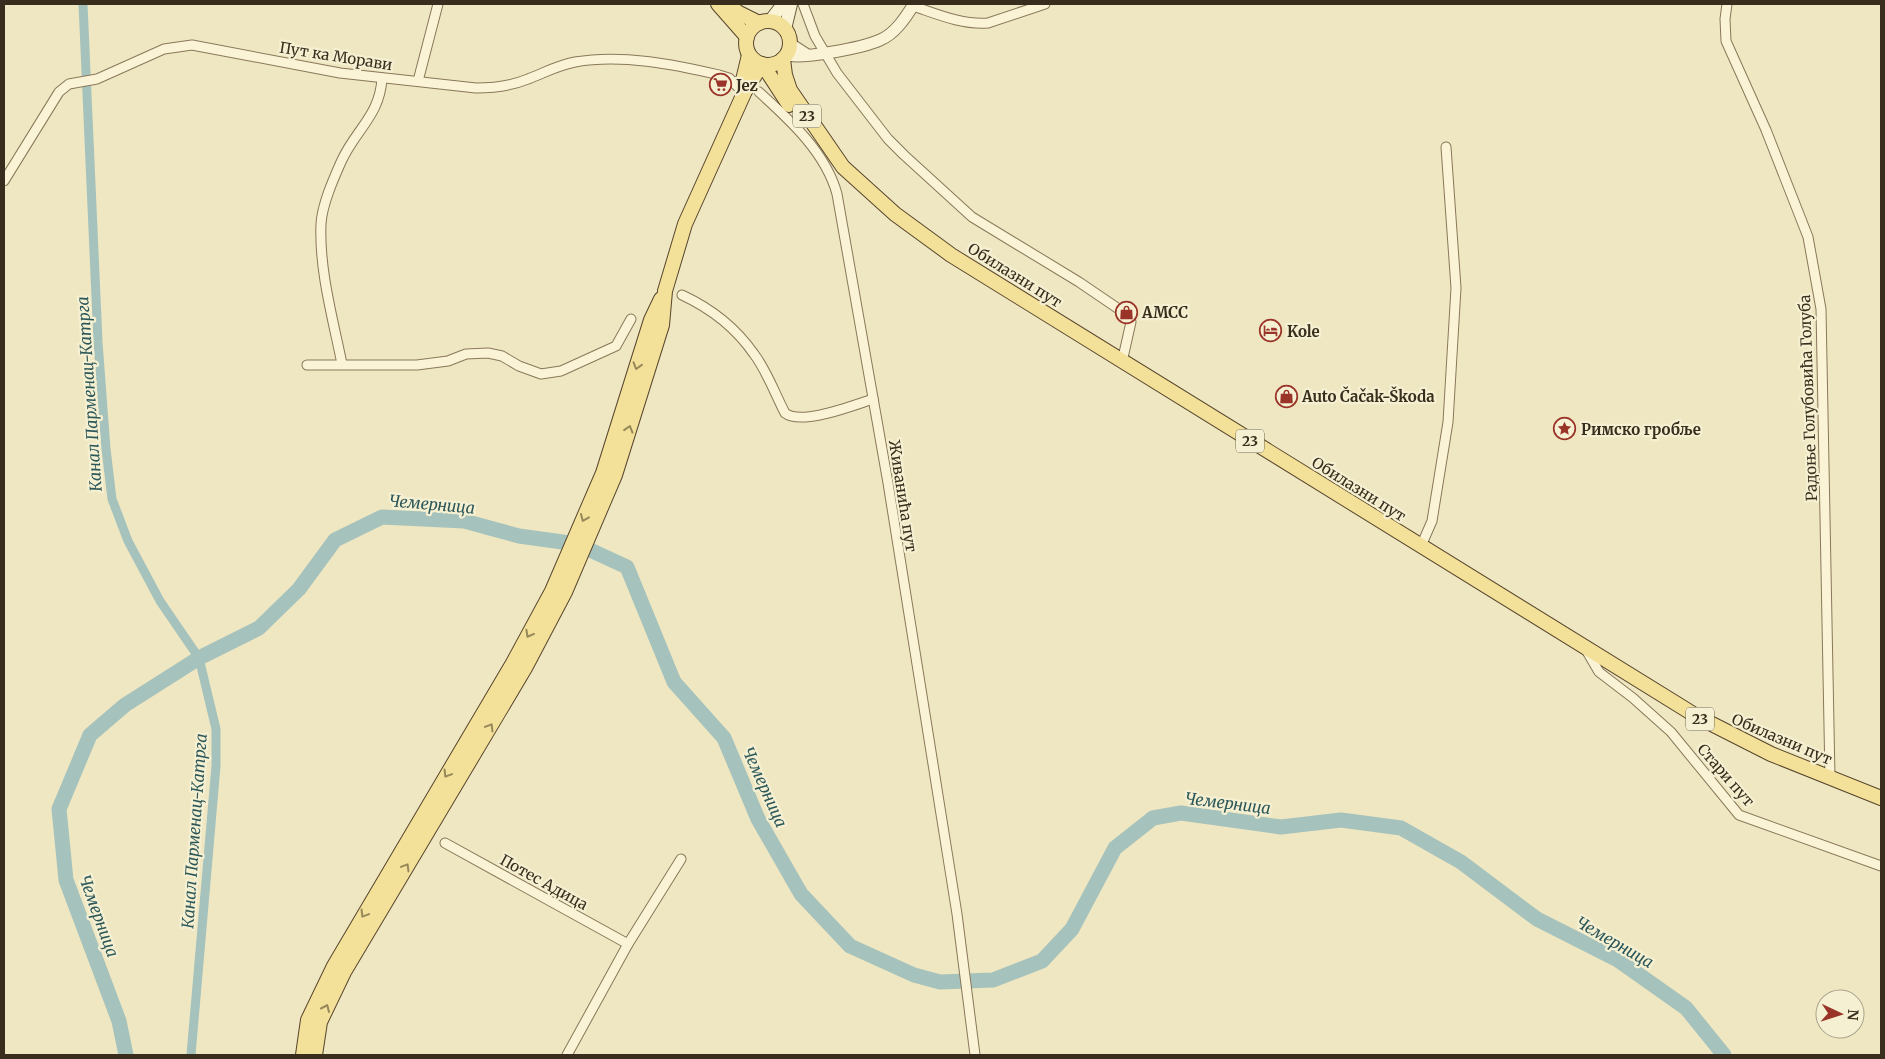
<svg xmlns="http://www.w3.org/2000/svg" width="1885" height="1059" font-family="Merriweather,serif">
<style>
.lines{fill:none;stroke-linecap:round;stroke-linejoin:round}
.canal{stroke:#a5c2bc;stroke-width:9}
.river{stroke:#a5c2bc;stroke-width:15}
.minor-casing{stroke:#897859;stroke-width:11}
.tertiary-casing{stroke:#897859;stroke-width:13}
.secondary-casing{stroke:#6b593c;stroke-width:14}
.primary-casing{stroke:#57452d;stroke-width:16}
.minor{stroke:#faf3d6;stroke-width:9}
.tertiary{stroke:#faf3d6;stroke-width:11}
.secondary{stroke:#faf3d6;stroke-width:12}
.primary{stroke:#f3e199;stroke-width:14}
.oneway{stroke:#96885b}
.labels{text-anchor:middle;dominant-baseline:central;stroke-width:4.5;stroke-linejoin:round;paint-order:stroke}
.shield{fill:#f6f0d2;stroke:#726853;stroke-width:1}
.shield-label{font-size:14px;font-weight:bold;fill:#392e1d}
.street-label{font-size:15px;fill:#392e1d;stroke:#f6f0d2}
.poi-label{font-size:15px;font-weight:bold;fill:#392e1d;stroke:#f6f0d2;text-anchor:start}
.water-label{font-size:16px;font-style:italic;fill:#2c5759;stroke:#f6f0d2}
</style>
<rect width="100%" height="100%" fill="#efe7c2"/>
<g class="lines">
<!-- canal -->
<polyline class="canal" points="83,4 98,342 106,449 112,499 128,541 160,601 199,658 216,729 216,766 191,1055"/>
<!-- river -->
<polyline class="river" points="126,1055 119,1021 66,880 59,809 90,735 125,705 199,658 259,628 299,589 335,540 382,517 464,521 519,536 577,544 627,567 674,682 724,738 758,819 801,894 850,946 914,975 940,982 993,980 1042,961 1072,929 1115,848 1153,818 1181,813 1281,827 1341,820 1401,828 1461,862 1537,919 1618,960 1686,1008 1724,1055"/>
<defs>
<g id="minor">
<polyline points="803,4 815,36 837,73 888,139 904,155 972,217 1079,282 1129,316 1131,322 1122,362"/>
<polyline points="1727,4 1725,19 1726,41 1766,130 1808,237 1821,309 1830,778"/>
<path d="M913 6C937 14 962 25 988 23L1045 4"/>
<polyline points="418,81 438,4"/>
<path d="M759 92C790 120 826 153 837 194L888 483 957 914 975 1055"/>
<path d="M4 181 59 92 69 84 97 79 164 49 192 45 340 73 476 88C494 88 511 86 528 79 544 73 558 65 575 62 621 54 673 64 719 75L729 78 743 92"/>
<path d="M682 295C710 308 736 328 754 354 767 371 775 394 785 413 801 426 854 405 873 399"/>
<path d="M342 364C333 319 319 270 321 224 322 205 333 180 341 162 355 130 380 116 382 78"/>
<polyline points="307,365 417,365 448,361 466,354 488,353 502,356 519,366 541,374 561,371 616,346 631,319"/>
<polyline points="1421,546 1432,521 1448,422 1456,288 1446,147"/>
<polyline points="1585,648 1599,672 1633,698 1671,732 1739,815 1881,866"/>
<polyline points="445,843 628,944"/>
<polyline points="567,1055 628,944 681,859"/>
</g>
<g id="tertiary">
<polyline points="789,43 806,54"/>
<path d="M786 55C804 59 862 48 880 40 895 34 906 17 914 4"/>
</g>
<g id="secondary">
<polyline points="770,21 783,4"/>
<polyline points="785,29 791,4"/>
</g>
<g id="primary">
<polyline points="718,4 747,37"/>
<polyline points="729,4 737,12 759,23"/>
<circle cx="768" cy="43" r="22"/>
<polyline points="783,59 785,75 790,90 843,167 895,214 951,255 1698,717 1771,754 1881,798"/>
<polyline points="763,65 789,105"/>
<polyline points="745,91 743,80 749,55"/>
<polyline points="303,1055 308,1020 334,966 513,663 552,591 603,473 651,320 661,299"/>
<polyline points="315,1055 320,1022 344,972 525,668 565,592 615,475 662,325 665,291 685,224 745,91 762,64"/>
</g>
</defs>
<!-- minor casing -->
<use href="#minor" class="minor-casing"/>
<!-- tertiary casing -->
<use href="#tertiary" class="tertiary-casing"/>
<!-- secondary casing -->
<use href="#secondary" class="secondary-casing"/>
<!-- primary casing -->
<use href="#primary" class="primary-casing"/>
<!-- minor -->
<use href="#minor" class="minor"/>
<!-- tertiary -->
<use href="#tertiary" class="tertiary"/>
<!-- secondary -->
<use href="#secondary" class="secondary"/>
<!-- primary -->
<use href="#primary" class="primary"/>
</g>
<!-- one-way arrows -->
<defs><path id="oneway-chevron" d="M-2-3.5L2.5 0L-2 3.5" fill="none" stroke-width="1.6" stroke-linecap="round" stroke-linejoin="round" transform="scale(1.25)"/></defs>
<g class="oneway">
<use href="#oneway-chevron" transform="translate(637 366) rotate(107)"/>
<use href="#oneway-chevron" transform="translate(629 429) rotate(-73)"/>
<use href="#oneway-chevron" transform="translate(584 518) rotate(113)"/>
<use href="#oneway-chevron" transform="translate(529 634) rotate(119)"/>
<use href="#oneway-chevron" transform="translate(490 727) rotate(-59)"/>
<use href="#oneway-chevron" transform="translate(447 774) rotate(121)"/>
<use href="#oneway-chevron" transform="translate(406 867) rotate(-59)"/>
<use href="#oneway-chevron" transform="translate(364 914) rotate(121)"/>
<use href="#oneway-chevron" transform="translate(326 1008) rotate(-66)"/>
</g>
<!-- icons -->
<defs>
<symbol id="supermarket-ring" viewBox="-11 -11 22 22"><circle r="9.5" fill="#f6f0d2" stroke="#9a3328" stroke-width="1.5"/><path d="M-6-5.5h2.5l.6 2H6L4.5 2H-2.5L-4.4-4H-6ZM-1.5 3.2a1.3 1.3 0 1 0 .1 0ZM3 3.2a1.3 1.3 0 1 0 .1 0Z" fill="#9a3328"/></symbol>
<symbol id="shop-ring" viewBox="-11 -11 22 22"><circle r="9.5" fill="#f6f0d2" stroke="#9a3328" stroke-width="1.5"/><path d="M-5-2.5h2.3a2.7 3.5 0 0 1 5.4 0H5L5.5 6h-11ZM-1.5-2.5h3a1.5 2.3 0 0 0-3 0Z" fill="#9a3328"/></symbol>
<symbol id="hotel-ring" viewBox="-11 -11 22 22"><circle r="9.5" fill="#f6f0d2" stroke="#9a3328" stroke-width="1.5"/><path d="M-6-4.5h1.5V1H6V5H4.5V3h-9V5H-6ZM-4 0a1.8 1.8 0 1 1 3.6 0ZM.5 0V-2.5h3Q6-2.5 6 0Z" fill="#9a3328"/></symbol>
<symbol id="sight-ring" viewBox="-11 -11 22 22"><circle r="9.5" fill="#f6f0d2" stroke="#9a3328" stroke-width="1.5"/><path d="M0-6L1.8-2.2L6-1.7L2.9 1.2L3.7 5.4L0 3.3L-3.7 5.4L-2.9 1.2L-6-1.7L-1.8-2.2Z" fill="#9a3328"/></symbol>
</defs>
<g fill-rule="evenodd">
<use href="#supermarket-ring" x="708" y="72" width="25" height="25"/>
<use href="#shop-ring" x="1114" y="300" width="25" height="25"/>
<use href="#hotel-ring" x="1258" y="318" width="25" height="25"/>
<use href="#shop-ring" x="1274" y="384" width="25" height="25"/>
<use href="#sight-ring" x="1552" y="416" width="25" height="25"/>
</g>
<g class="labels">
<!-- shield labels -->
<g class="shield">
<rect x="793" y="104.5" width="28" height="23" rx="4"/>
<rect x="1236" y="429.5" width="28" height="23" rx="4"/>
<rect x="1686" y="707.5" width="28" height="23" rx="4"/>
</g>
<g class="shield-label">
<text x="807" y="116">23</text>
<text x="1250" y="441">23</text>
<text x="1700" y="719">23</text>
</g>
<!-- street labels -->
<g class="street-label">
<text transform="translate(336 56) rotate(9)">Пут ка Морави</text>
<text transform="translate(1015 275) rotate(32)">Обилазни пут</text>
<text transform="translate(1808 398) rotate(-92)">Радоње Голубовића Голуба</text>
<text transform="translate(1359 489) rotate(32)">Обилазни пут</text>
<text transform="translate(903 496) rotate(81)">Живанића пут</text>
<text transform="translate(1782 739) rotate(23)">Обилазни пут</text>
<text transform="translate(1726 775) rotate(49)">Стари пут</text>
<text transform="translate(544 882) rotate(29)">Потес Адица</text>
</g>
<!-- poi labels -->
<g class="poi-label">
<text x="736" y="85">Jez</text>
<text x="1142" y="312">АМСС</text>
<text x="1287" y="331">Kole</text>
<text x="1302" y="396">Auto Čačak-Škoda</text>
<text x="1581" y="429">Римско гробље</text>
</g>
<!-- water labels -->
<g class="water-label">
<text transform="translate(89 394) rotate(-94)">Канал Парменац-Катрга</text>
<text transform="translate(432 504) rotate(5)">Чемерница</text>
<text transform="translate(765 787) rotate(66)">Чемерница</text>
<text transform="translate(1228 803) rotate(7)">Чемерница</text>
<text transform="translate(194 831) rotate(-86)">Канал Парменац-Катрга</text>
<text transform="translate(99 916) rotate(70)">Чемерница</text>
<text transform="translate(1615 942) rotate(30)">Чемерница</text>
</g>
</g>
<!-- border -->
<rect width="1885" height="1059" fill="none" stroke="#392e1d" stroke-width="10"/>
<!-- north arrow -->
<g transform="translate(1840 1014) rotate(94)"><circle r="24" fill="#f6f0d2" stroke="#aaa28a"/>
<path d="M0-4L9 19L0 12L-9 19Z" fill="#9a3328"/>
<text y="-8" font-size="14" font-weight="bold" text-anchor="middle" fill="#392e1d">N</text>
</g>
</svg>
